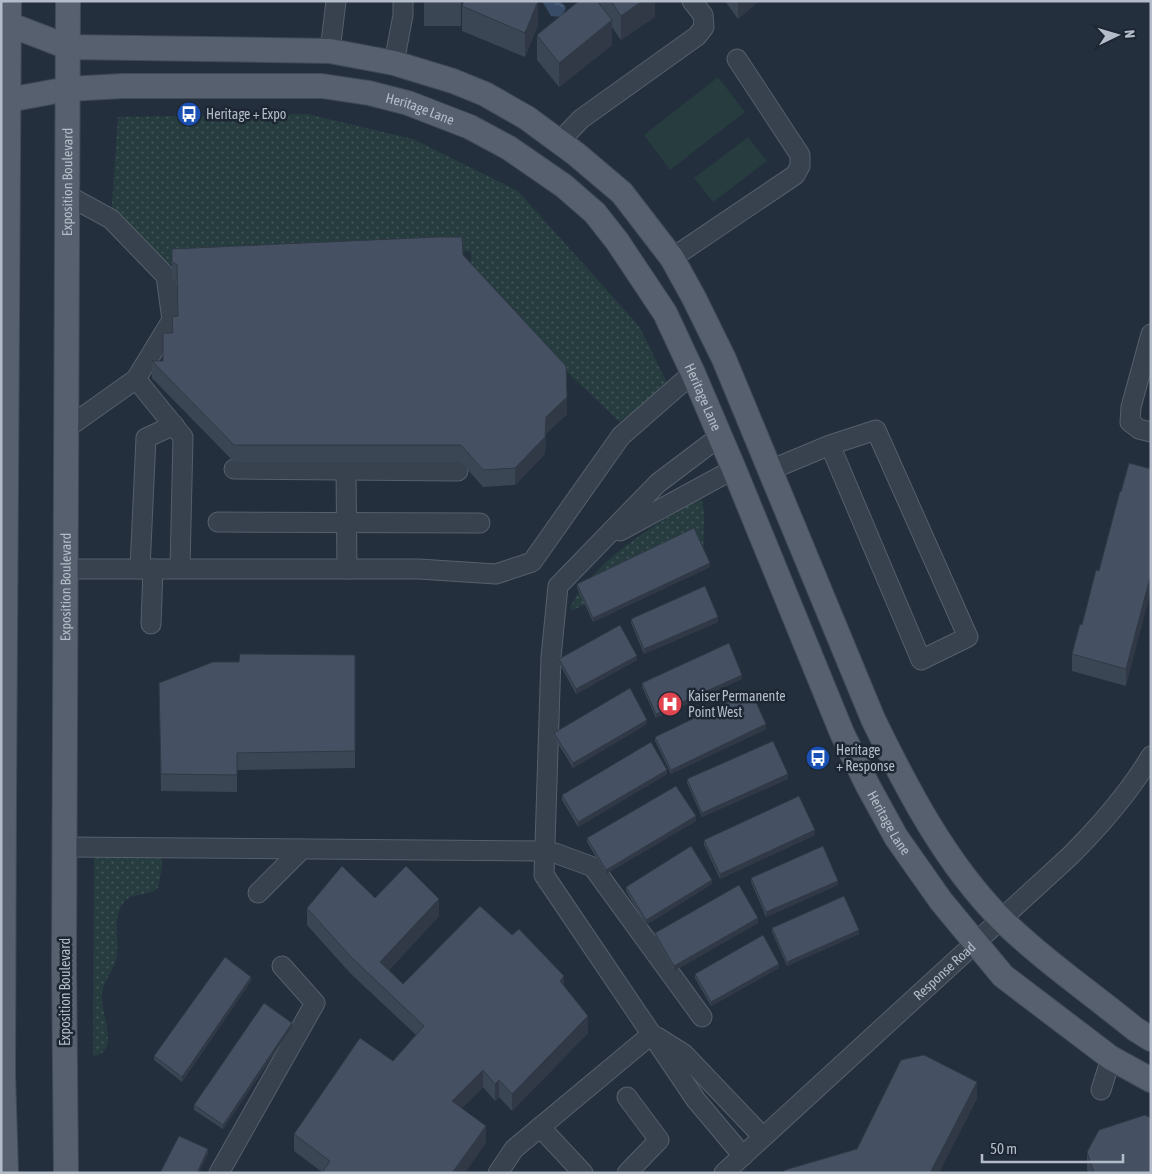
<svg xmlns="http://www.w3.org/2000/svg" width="1152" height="1174" font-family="'Asap Condensed',sans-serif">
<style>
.green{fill:url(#green-dots)}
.pitch{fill:#263c3f}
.water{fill:url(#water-ripples)}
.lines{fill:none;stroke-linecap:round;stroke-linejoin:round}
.minor-casing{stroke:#565f6c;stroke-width:21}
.major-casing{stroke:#414a57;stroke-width:26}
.minor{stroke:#38414e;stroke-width:19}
.major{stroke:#56606e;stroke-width:24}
.wall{fill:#3b4654}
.shaded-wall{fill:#303945}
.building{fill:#455162;stroke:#303945}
.labels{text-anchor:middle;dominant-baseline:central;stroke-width:5;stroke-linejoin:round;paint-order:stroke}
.street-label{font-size:14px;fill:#b4bcc9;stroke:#1d2633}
.poi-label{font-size:14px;fill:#b4bcc9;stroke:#1d2633;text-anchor:start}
</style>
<defs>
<pattern id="green-dots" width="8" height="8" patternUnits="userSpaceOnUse" patternTransform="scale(1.25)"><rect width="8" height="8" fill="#263c3f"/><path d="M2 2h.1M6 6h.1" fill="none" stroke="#435659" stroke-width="1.8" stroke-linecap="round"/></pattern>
<pattern id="water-ripples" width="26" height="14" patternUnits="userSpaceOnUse" patternTransform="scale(1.25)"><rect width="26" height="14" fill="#394c67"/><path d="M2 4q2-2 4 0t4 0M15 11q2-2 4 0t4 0" fill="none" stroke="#53647b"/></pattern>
</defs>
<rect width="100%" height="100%" fill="#242f3e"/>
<!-- green -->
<g class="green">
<polygon points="307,114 413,139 518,191 639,326 668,385 620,422 567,372 471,273 471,251 167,264 111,219 118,117"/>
<path d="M701 498C707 516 702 533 704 551L573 610 570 608C591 562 658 522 701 498Z"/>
<path d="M94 857H162V867L158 888C148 897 132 892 124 902 112 916 119 939 117 955 116 969 103 980 102 993 99 1011 122 1054 93 1056Z"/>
</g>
<!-- pitch -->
<g class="pitch">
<polygon points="718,77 745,112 670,170 644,135"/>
<polygon points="748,137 767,161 713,202 694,178"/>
</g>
<!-- water -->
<polygon class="water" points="542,1 561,1 566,8 561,17 551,16"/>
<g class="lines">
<defs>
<g id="minor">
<polyline points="330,51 336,1"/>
<polyline points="394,63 403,15 403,1"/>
<polyline points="560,141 581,119 697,36 704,27 703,15 692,1"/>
<polyline points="672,258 795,175 800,166 800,155 737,59"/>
<polyline points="1151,334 1131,407 1130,422 1139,429 1151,432"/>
<polyline points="136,379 183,437 180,568"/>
<polyline points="67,428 136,379 172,320 166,276 111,219 67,195"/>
<polyline points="719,437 658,483 558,586 551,657 544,875 696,1100 743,1156"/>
<polyline points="234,469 458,471"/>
<polyline points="770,470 830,445 921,660 968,637 876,430 830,445"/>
<polyline points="346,471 347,569"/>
<polyline points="218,522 480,523"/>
<polyline points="620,531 734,469"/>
<polyline points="67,569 419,569 496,574 532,562 621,436 693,373"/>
<polyline points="140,569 146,438 174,425"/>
<polyline points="151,624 153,569"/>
<polyline points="65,847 544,851 555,853 593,867 702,1017"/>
<polyline points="258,893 302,849"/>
<polyline points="657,1037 684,1054 763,1137"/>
<polyline points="1101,1090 1111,1058"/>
<polyline points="540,1127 583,1173"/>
<polyline points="219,1173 315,1003 282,966"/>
<polyline points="498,1173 514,1149 652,1034"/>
<polyline points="627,1173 659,1140 627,1097"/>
<path id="s1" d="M724 1173 1070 856C1101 825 1129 793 1151 756"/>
</g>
<g id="major">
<path d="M8 24 68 47 330 51 394 63 453 81 485 94 527 118 576 154 622 193 672 258 694 298 724 359 873 719C907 789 946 864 1002 920 1043 960 1091 993 1135 1029L1151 1039"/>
<path id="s2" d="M8 100 68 89 123 86H322L369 93 408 103 470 127 509 148 564 186 595 213 617 241 665 313 693 373 734 469 842 733 868 786 896 837 941 901 1003 976 1111 1058 1151 1080"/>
<polyline points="6,1173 3,1074 4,797 9,1"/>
<path id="s3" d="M66 1173 64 963 68 1"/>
</g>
</defs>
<!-- minor casing -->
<use href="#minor" class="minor-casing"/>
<!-- major casing -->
<use href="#major" class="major-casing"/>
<!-- minor -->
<use href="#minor" class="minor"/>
<!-- major -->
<use href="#major" class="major"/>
</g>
<!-- wall -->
<g class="wall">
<rect x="424" y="1" width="37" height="25"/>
<polygon points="538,1 538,25 525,57 462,31 462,6"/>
<polygon points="579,1 655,1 655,17 621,40 612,27 612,45 559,87 537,60 537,35"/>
<polygon points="725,1 759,1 738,19"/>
<polygon points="172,249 463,255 567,414 546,434 545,454 515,485 483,487 461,462 234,462 152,378 152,361 163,361 172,333 172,317 178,316 177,282 172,279"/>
<polygon points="1129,463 1126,686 1072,671 1072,654 1099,571"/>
<polygon points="710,567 593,622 577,588 577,584"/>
<polygon points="631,619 718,622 644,654 631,623"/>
<polygon points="355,655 355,768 237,770 237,792 161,791 159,683 239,662"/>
<polygon points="559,659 637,660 576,694 559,663"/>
<polygon points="742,679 656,718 642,687 642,683"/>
<polygon points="647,724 573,768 554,737 554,733"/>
<polygon points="766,729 671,774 655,741 655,737"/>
<polygon points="667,774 578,827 562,800 562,795"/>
<polygon points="687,779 788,779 702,817 687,783"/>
<polygon points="696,821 606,874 587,842 587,838"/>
<polygon points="815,835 720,879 704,845 704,840"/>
<polygon points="751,878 838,885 766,917 751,882"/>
<polygon points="712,884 646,925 626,891 626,887"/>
<polygon points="375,898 439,916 389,970 403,984 564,986 588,1033 512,1111 499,1097 495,1101 483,1087 462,1108 486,1143 322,1172 294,1151 294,1134 393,1061 416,1035 350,973 307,925 307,908"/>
<polygon points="758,923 674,971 655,937 655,933"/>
<polygon points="772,928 859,934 787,966 772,932"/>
<polygon points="779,968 711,1006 695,978 695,974"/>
<polygon points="251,981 182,1082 154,1060 154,1056"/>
<polygon points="292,1027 223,1129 194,1110 194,1105"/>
<polygon points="1087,1152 1151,1173 1088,1173 1087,1169"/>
</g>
<!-- shaded-wall -->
<g class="shaded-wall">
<polygon points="538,1 538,25 525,57 525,33"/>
<polygon points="642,1 655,1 655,17 621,40 621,16"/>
<polygon points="738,1 759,1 738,19"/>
<polygon points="612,20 612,45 559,87 559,63"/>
<polygon points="567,397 567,414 546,434 545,454 515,485 515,468 546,417"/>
<polygon points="710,563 710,567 593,622 593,618"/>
<polygon points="1151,574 1151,591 1126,686 1126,669"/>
<polygon points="718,617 718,622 644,654 644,649"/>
<polygon points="637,656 637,660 576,694 576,689"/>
<polygon points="742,675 742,679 656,718 656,714"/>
<polygon points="647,720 647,724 573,768 573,763"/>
<polygon points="766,724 766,729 671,774 671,770"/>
<polygon points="667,770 667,774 578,827 578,822"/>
<polygon points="788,774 788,779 702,817 702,813"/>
<polygon points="696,816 696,821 606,874 606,870"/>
<polygon points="815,830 815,835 720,879 720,874"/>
<polygon points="712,880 712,884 646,925 646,920"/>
<polygon points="838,881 838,885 766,917 766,912"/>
<polygon points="439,899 439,916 380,979 380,962"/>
<polygon points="758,918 758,923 674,971 674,966"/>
<polygon points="859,930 859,934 787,966 787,962"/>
<polygon points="779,964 779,968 711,1006 711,1002"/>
<polygon points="564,976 564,993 560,981"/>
<polygon points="251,977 251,981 182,1082 182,1077"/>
<polygon points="588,1016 588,1033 512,1111 512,1094"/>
<polygon points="292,1023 292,1027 223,1129 223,1125"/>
<polygon points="483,1070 483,1087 452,1118 452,1101"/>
<polygon points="499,1080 499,1097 495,1101 495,1084"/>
<polygon points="977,1082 977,1099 939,1173 930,1173"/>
<polygon points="486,1126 486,1143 465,1173 452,1173"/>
<polygon points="208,1149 208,1154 199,1173 197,1173"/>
</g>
<!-- building -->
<g class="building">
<rect x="424" y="1" width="37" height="1"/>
<polygon points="464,1 538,1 525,33 462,6"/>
<polygon points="579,1 597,1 612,20 559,63 537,35"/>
<polygon points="611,1 642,1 621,16"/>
<polygon points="437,237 462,237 463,255 566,366 567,397 546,417 545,437 515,468 483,470 461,445 234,445 152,361 163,361 163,333 173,333 172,317 178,316 177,265 172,262 172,249"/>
<polygon points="1129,463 1151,469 1151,574 1126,669 1072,654 1080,624 1082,625 1096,570 1099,571 1120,491 1121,492"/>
<polygon points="694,528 710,563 593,618 577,584"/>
<polygon points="705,586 718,617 644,649 631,619"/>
<polygon points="620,625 637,656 576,689 559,659"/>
<polygon points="729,643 742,675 656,714 642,683"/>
<polygon points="240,654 355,655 355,751 237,753 237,775 161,774 159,683 213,662 239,662"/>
<polygon points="630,688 647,720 573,763 554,733"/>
<polygon points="751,691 766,724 671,770 655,737"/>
<polygon points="773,741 788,774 702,813 687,779"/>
<polygon points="651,742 667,770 578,822 562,795"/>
<polygon points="676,786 696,816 606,870 587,838"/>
<polygon points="799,796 815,830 720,874 704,840"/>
<polygon points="691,846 712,880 646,920 626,887"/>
<polygon points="823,846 838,881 766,912 751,878"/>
<polygon points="342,866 375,898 406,866 439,899 380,962 403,984 480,906 512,935 519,929 564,976 560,981 588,1016 512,1094 499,1080 495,1084 483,1070 452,1101 486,1126 452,1173 322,1173 330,1161 294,1134 360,1038 393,1061 424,1026 350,956 307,908"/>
<polygon points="739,885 758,918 674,966 655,933"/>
<polygon points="844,896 859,930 787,962 772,928"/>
<polygon points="763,935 779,964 711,1002 695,974"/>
<polygon points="225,957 251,977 182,1077 154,1056"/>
<polygon points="264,1003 292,1023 223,1125 194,1105"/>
<polygon points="924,1055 977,1082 930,1173 783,1173 785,1170 857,1149 901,1060"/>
<polygon points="1145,1115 1151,1118 1151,1173 1094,1173 1087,1152 1099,1130"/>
<polygon points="179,1136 208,1149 197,1173 160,1173"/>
</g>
<!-- icons -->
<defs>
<symbol id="bus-disc" viewBox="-11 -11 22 22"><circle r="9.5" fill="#1a4fb4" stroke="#1d2633"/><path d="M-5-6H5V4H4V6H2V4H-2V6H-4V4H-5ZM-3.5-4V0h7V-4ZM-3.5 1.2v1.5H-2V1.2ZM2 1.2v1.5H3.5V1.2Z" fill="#fff"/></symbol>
<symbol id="hospital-disc" viewBox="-11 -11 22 22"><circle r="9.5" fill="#e0444e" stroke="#1d2633"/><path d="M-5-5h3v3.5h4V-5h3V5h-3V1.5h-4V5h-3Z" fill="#fff"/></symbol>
</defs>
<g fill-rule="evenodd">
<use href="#bus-disc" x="175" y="100" width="28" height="28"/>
<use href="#hospital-disc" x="656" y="690" width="28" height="28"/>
<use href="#bus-disc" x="804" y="744" width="28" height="28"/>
</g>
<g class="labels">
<!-- street labels -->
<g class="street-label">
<text stroke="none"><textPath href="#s2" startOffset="416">Heritage Lane</textPath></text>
<text stroke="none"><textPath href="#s3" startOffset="991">Exposition Boulevard</textPath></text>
<text stroke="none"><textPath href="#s2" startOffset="836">Heritage Lane</textPath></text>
<text stroke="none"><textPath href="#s3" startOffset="586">Exposition Boulevard</textPath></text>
<text stroke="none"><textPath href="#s2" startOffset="1301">Heritage Lane</textPath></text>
<text stroke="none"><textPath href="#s1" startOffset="299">Response Road</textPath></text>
<text transform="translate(65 992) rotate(-90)">Exposition Boulevard</text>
</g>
<!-- poi labels -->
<g class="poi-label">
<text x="206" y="114">Heritage + Expo</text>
<text x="688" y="696">Kaiser Permanente<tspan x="688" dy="16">Point West</tspan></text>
<text x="836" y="750">Heritage<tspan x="836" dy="16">+ Response</tspan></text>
</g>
</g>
<!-- border -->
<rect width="1152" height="1174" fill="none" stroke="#b4bcc9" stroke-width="5"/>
<!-- north arrow -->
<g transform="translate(1117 35) rotate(85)" stroke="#1d2633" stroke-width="4" paint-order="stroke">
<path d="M0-4L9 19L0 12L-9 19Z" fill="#b4bcc9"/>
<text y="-8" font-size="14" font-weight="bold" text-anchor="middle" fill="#b4bcc9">N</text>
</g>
<!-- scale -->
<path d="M982 1154v8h141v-8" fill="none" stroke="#b4bcc9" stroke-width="2.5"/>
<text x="990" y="1154" font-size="15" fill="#b4bcc9" stroke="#1d2633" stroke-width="4" paint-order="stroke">50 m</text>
</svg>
